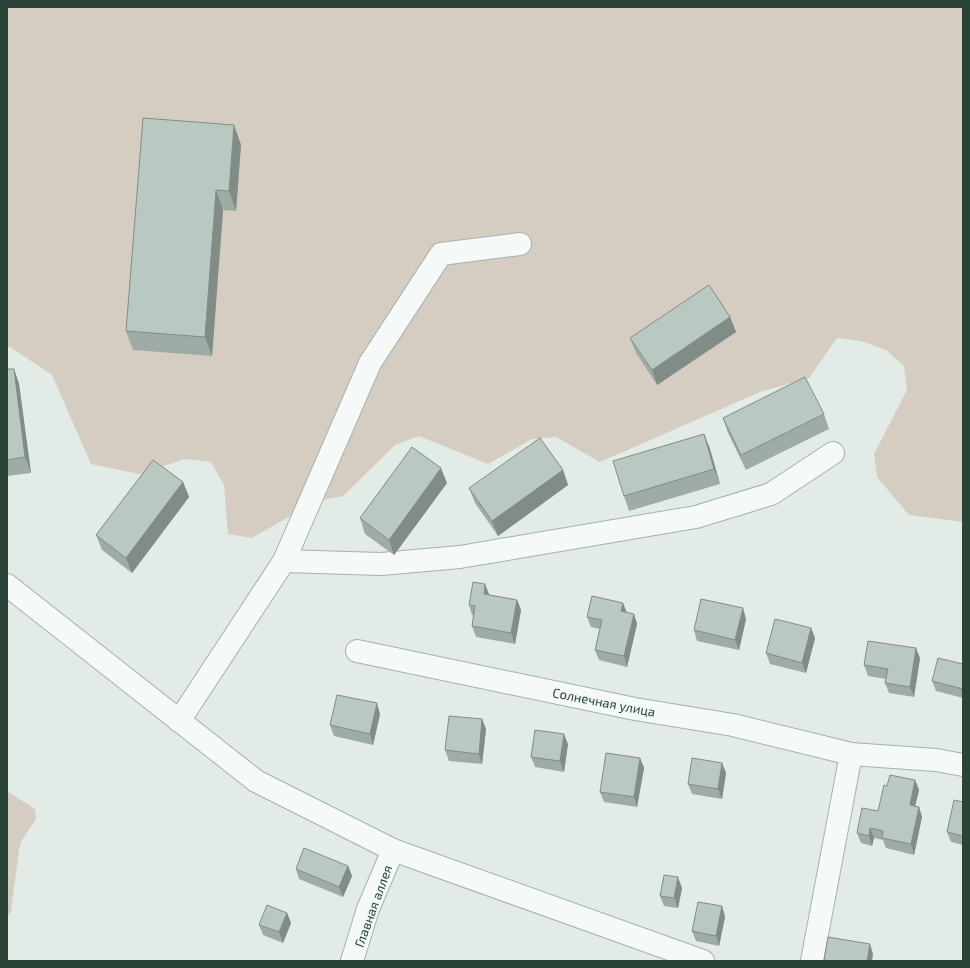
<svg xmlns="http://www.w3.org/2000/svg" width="970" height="968" font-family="'Exo 2',sans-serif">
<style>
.green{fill:#d5cdc2}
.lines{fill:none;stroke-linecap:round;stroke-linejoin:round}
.minor-casing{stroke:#a3b2aa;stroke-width:24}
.minor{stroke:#f5f9f7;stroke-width:22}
.wall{fill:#9faca5}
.shaded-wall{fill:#828c86}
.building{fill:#b9c8c0;stroke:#828c86}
.labels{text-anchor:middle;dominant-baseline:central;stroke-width:3;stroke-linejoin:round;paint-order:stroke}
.street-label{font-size:13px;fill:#294336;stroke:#f1f8f4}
</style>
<rect width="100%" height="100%" fill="#e2ebe6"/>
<!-- green -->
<g class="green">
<polygon points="7,7 963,7 963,522 909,515 877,477 874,454 907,390 904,366 886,350 861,341 837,338 809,378 760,392 600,462 556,437 532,439 488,464 419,436 395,445 343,496 317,501 252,538 228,534 224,485 211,462 185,459 139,474 91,464 52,375 10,347 7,347"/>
<polygon points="7,791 35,809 36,819 22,840 19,849 11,911 7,917"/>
</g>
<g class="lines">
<defs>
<g id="minor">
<polyline points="284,561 381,564 460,557 696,517 771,494 833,453"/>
<polyline points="7,585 256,781 393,850 703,961"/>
<polyline points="357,651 635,709 733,725 851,754 936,760 963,765"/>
<polyline points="179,721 284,561 370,363 441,254 520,244"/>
<polyline points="352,961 368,909 393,850"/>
<polyline points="812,961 851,754"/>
</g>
</defs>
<!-- minor casing -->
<use href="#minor" class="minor-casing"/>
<!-- minor -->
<use href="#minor" class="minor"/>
</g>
<!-- wall -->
<g class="wall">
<polygon points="234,125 241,145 236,211 223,210 212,356 133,350 126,331"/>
<polygon points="730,317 736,332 657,385 636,353 630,338"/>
<polygon points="7,369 14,369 19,384 31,473 7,476"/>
<polygon points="824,414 829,429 746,470 728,433 723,418"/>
<polygon points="704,434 710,449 720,484 629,511 624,496"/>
<polygon points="563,470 568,485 498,536 475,503 469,488"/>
<polygon points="183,482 189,497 132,573 102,550 96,535"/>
<polygon points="447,483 394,555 365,534 360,518"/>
<polygon points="489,594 489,595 517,600 521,610 515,644 476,637 472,626 474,615 472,615 469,605"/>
<polygon points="626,612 634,614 637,624 627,667 599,660 595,650 600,629 591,627 587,617"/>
<polygon points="746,619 739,650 697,641 694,630"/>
<polygon points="811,628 815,638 806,673 770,664 766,653"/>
<polygon points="920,658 914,697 889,693 885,683 886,679 868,676 864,665"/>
<polygon points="963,664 963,698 936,691 932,681"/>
<polygon points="380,714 373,745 334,736 330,725"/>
<polygon points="482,719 486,729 482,764 449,761 445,750"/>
<polygon points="568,744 564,772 535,767 531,757"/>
<polygon points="640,758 644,768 637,807 604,802 600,792"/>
<polygon points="722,763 726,773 722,799 692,794 688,784"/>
<polygon points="915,780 919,790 915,806 919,807 922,817 914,855 886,848 883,840 874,838 872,846 861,843 857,833 878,811 887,786"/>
<polygon points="963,802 963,845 951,842 947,832"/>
<polygon points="348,866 352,876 343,897 299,879 296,869"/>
<polygon points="682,888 678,908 664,906 660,896"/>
<polygon points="722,906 725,917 719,946 696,941 692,931"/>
<polygon points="287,913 291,923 283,943 263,935 259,925"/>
</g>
<!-- shaded-wall -->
<g class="shaded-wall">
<polygon points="234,125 241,145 236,211 229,191"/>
<polygon points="216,190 223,210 212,356 205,337"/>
<polygon points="730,317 736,332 657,385 652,370"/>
<polygon points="14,369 19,384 31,473 25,457"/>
<polygon points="704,434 710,449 720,484 714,469"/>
<polygon points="441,468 447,483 394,555 389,540"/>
<polygon points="563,470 568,485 498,536 492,521"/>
<polygon points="183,482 189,497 132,573 126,558"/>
<polygon points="485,584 489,594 487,605 484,594"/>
<polygon points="517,600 521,610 515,644 511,633"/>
<polygon points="623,603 627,613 621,611"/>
<polygon points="743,608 746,619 739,650 735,640"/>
<polygon points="634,614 637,624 627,667 624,656"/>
<polygon points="811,628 815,638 806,673 802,663"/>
<polygon points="916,648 920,658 914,697 910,687"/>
<polygon points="377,703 380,714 373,745 370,734"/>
<polygon points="482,719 486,729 482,764 479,754"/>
<polygon points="564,734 568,744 564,772 560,761"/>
<polygon points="640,758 644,768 637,807 634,797"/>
<polygon points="722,763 726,773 722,799 718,789"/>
<polygon points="915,780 919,790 913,815 910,805"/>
<polygon points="919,807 922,817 914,855 911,844"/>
<polygon points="870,828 874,838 872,846 869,836"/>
<polygon points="348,866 352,876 343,897 339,887"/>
<polygon points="678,877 682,888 678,908 674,898"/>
<polygon points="722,906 725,917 719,946 716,936"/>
<polygon points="287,913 291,923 283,943 279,932"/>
<polygon points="870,944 873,954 872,961 867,961"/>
</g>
<!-- building -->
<g class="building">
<polygon points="143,118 234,125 229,191 216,190 205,337 126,331"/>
<polygon points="709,285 730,317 652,370 630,338"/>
<polygon points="7,369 14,369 25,457 7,460"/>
<polygon points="805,377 824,414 741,455 723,418"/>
<polygon points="704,434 714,469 624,496 613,461"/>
<polygon points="540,438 563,470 492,521 469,488"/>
<polygon points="412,447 441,468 389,540 360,518"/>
<polygon points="153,460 183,482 126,558 96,535"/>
<polygon points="473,582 485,584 484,594 517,600 511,633 472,626 475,606 469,605"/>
<polygon points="592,596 623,603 621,611 634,614 624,656 595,650 602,620 587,617"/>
<polygon points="701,599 743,608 735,640 694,630"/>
<polygon points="775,619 811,628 802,663 766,653"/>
<polygon points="868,641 916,648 910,687 885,683 888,669 864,665"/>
<polygon points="938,658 963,664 963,689 932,681"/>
<polygon points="337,695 377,703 370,734 330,725"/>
<polygon points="449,716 482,719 479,754 445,750"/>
<polygon points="535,730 564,734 560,761 531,757"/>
<polygon points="606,753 640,758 634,797 600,792"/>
<polygon points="692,758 722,763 718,789 688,784"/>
<polygon points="890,775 915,780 910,805 919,807 911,844 882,838 883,831 870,828 869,836 857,833 862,808 878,811 884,785 887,786"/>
<polygon points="954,800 963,802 963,836 947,832"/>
<polygon points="304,848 348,866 339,887 296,869"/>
<polygon points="664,875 678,877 674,898 660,896"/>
<polygon points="698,902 722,906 716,936 692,931"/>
<polygon points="267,905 287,913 279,932 259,925"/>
<polygon points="828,937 870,944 867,961 831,961 824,960"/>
</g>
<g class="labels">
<!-- street labels -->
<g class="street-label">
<text transform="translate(604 702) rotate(11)">Солнечная улица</text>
<text transform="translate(373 906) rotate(-70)">Главная аллея</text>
</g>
</g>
<!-- border -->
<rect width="970" height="968" fill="none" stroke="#294336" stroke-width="16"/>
</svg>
